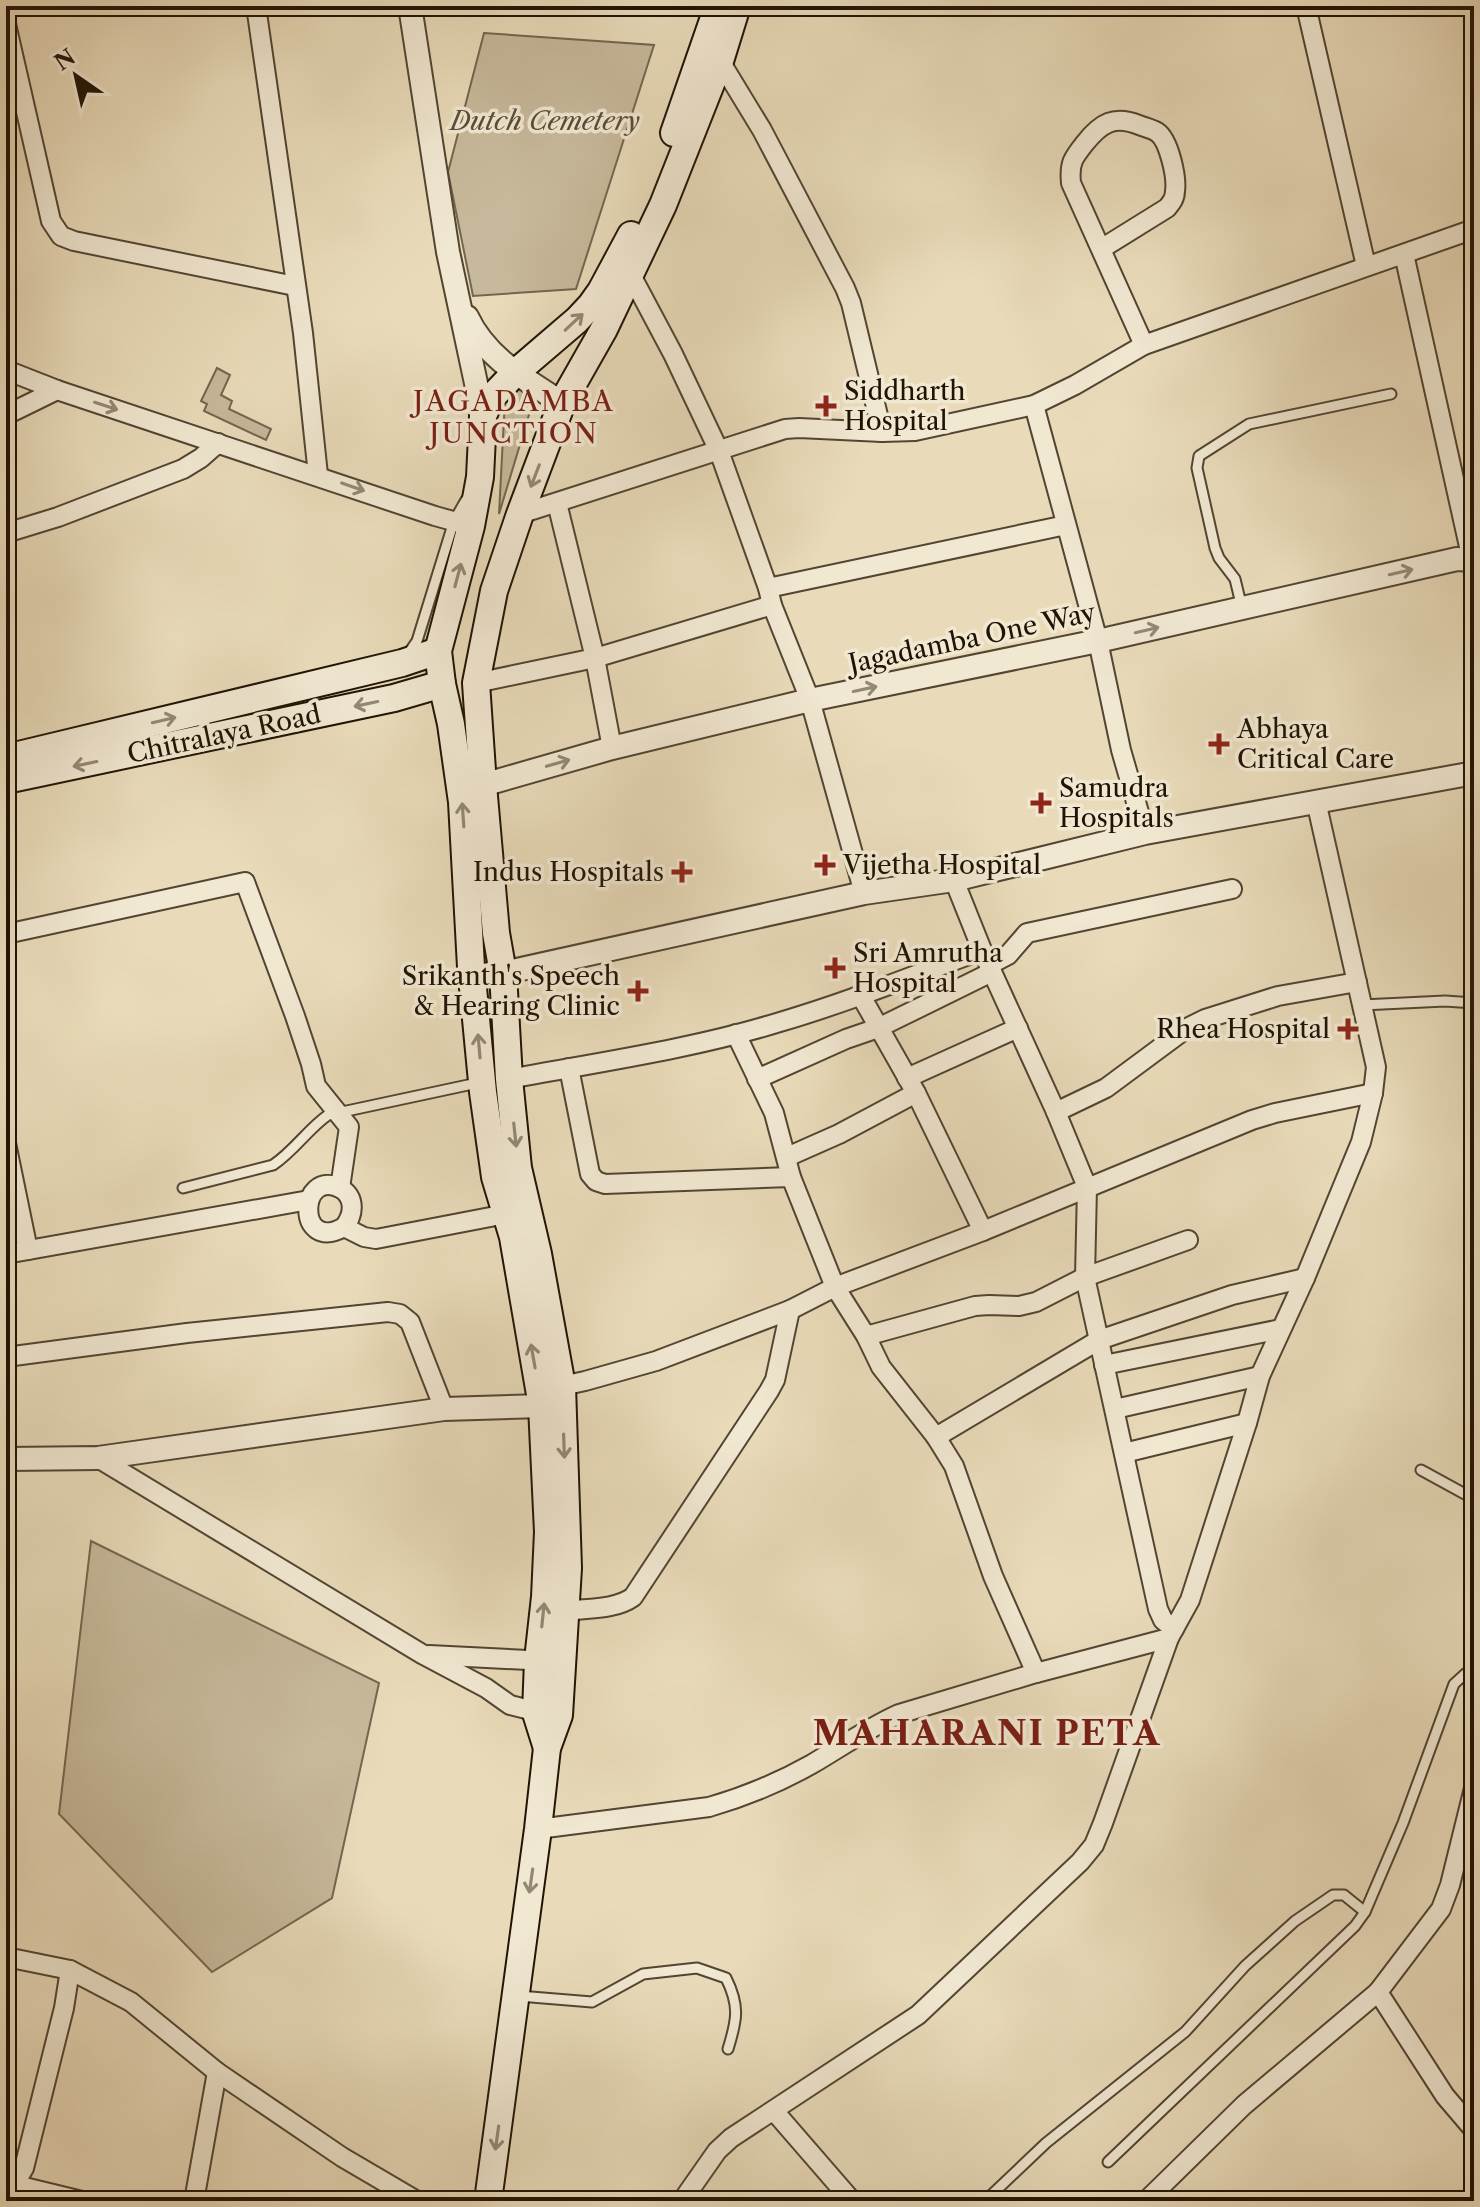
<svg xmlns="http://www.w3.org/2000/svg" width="1480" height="2207" font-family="'Libre Caslon Text',serif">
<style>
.green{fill:#c7b99b;stroke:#746650;stroke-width:2}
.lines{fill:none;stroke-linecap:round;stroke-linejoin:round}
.service-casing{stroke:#524532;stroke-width:13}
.minor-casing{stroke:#524532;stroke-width:22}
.tertiary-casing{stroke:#524532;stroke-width:26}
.secondary-casing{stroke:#201305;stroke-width:30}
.service{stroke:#f1e8d2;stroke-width:9}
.minor{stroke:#f1e8d2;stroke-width:18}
.tertiary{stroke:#f1e8d2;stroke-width:22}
.secondary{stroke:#f1e8d2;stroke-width:26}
.oneway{stroke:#938876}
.poi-dot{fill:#8f2418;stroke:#f1e8d2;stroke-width:3}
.labels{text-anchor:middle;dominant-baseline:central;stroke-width:7;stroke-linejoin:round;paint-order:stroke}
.park-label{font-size:26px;font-style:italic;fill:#5a4d3a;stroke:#f1e8d2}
.poi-label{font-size:26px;fill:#201305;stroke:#f1e8d2;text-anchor:start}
.street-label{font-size:26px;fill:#201305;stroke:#f1e8d2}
.neighbourhood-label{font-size:28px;letter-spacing:2px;fill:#7a1f14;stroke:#f1e8d2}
.district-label{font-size:34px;font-weight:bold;letter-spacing:2px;fill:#7a1f14;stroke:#f1e8d2}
</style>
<rect width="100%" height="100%" fill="#e9dbba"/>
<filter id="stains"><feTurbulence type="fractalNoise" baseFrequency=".0025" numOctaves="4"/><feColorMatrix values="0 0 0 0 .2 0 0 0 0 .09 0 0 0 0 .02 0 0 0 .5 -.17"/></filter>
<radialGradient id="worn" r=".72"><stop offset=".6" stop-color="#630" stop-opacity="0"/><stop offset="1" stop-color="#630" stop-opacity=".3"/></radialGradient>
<!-- green -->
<g class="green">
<polygon points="484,33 654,45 576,289 473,296 448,172"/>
<polygon points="217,368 230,375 221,395 232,401 229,409 271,429 266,440 204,411 207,404 201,401"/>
<polygon points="519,385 535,395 499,514 505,399"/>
<polygon points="91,1541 379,1683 332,1898 212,1972 59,1814"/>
</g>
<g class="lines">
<defs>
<g id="service">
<polyline points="1242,608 1235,579 1219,558 1215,548 1197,468 1199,456 1249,424 1391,394"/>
<polyline points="408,654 417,641 454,521 466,500"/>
<polyline points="1362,1005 1445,1001 1474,1003"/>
<path d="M183 1188 273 1165C294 1151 308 1129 328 1115L482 1082"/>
<polyline points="1421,1470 1474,1499"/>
<path d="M519 1996 592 2002 643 1974 697 1968 726 1978C740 2006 737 2020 728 2049"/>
<polyline points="1108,2162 1355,1926 1365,1912 1403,1823 1454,1684 1465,1674 1474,1671"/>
<polyline points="985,2201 1046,2143 1185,2032 1245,1966 1295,1921 1333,1895 1344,1895 1365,1912"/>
</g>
<g id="minor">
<polyline points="256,6 303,333 318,475"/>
<polyline points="1306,6 1366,266"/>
<polyline points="6,24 51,221 61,236 74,241 295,286"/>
<polyline points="720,61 762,130 845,288 851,303 882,432"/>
<path d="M1101 249 1167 208C1172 202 1175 198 1175 191 1177 177 1169 140 1157 132 1152 129 1144 127 1139 125 1114 115 1101 123 1085 143 1073 158 1069 163 1071 183L1144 345"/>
<polyline points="1404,254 1472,560"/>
<polyline points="631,275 673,354 719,451 768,588 772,605 810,700 864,893"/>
<polyline points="6,370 57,390 435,516 471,526"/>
<polyline points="1034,405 1098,641 1121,750 1145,833"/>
<polyline points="6,415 57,390"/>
<polyline points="557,503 595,658 612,748"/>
<polyline points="520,514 785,429 799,428 882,432 915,431 1034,405 1075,385 1144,345 1474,229"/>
<polyline points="6,533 58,517 183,469 201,458 218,443"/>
<polyline points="768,588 1066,525"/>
<polyline points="476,683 595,658 772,605"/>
<polyline points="954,880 982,950 1056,1112 1087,1187 1085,1277 1158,1609 1163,1620 1174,1629"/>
<polyline points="6,934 245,882 295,1016 311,1064 316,1086 349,1127 340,1188"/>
<polyline points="989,965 1008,955 1027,933 1232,889"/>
<polyline points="861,996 916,1093 983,1231"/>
<polyline points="736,1034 774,1113 791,1177 835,1287 866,1336 881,1367 936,1437 954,1466 993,1576 1036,1673"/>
<polyline points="569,1068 590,1174 596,1181 605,1184 791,1177"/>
<polyline points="907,1078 1018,1028"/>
<path d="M509 1079C600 1062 692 1049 780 1022 848 1002 915 975 982 950"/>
<polyline points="757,1079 846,1039 878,1028 992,972"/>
<polyline points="1056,1112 1106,1088 1187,1028 1205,1019 1278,996 1357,982"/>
<polyline points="6,1143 28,1250"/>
<polyline points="787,1157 839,1134 916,1093"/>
<path d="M344 1227C354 1215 356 1197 340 1188 298 1168 296 1254 344 1227L364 1237 376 1239 506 1214"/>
<polyline points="6,1254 309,1200"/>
<polyline points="866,1336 975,1306 989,1305 1019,1306 1036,1302 1085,1277 1188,1240"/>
<polyline points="6,1357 187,1333 388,1312 400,1314 410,1322 444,1409"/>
<polyline points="1104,1365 1281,1329"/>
<polyline points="562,1386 585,1381 656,1361 790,1310 835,1287 983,1231 1252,1120 1275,1113 1373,1093"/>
<polyline points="1115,1409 1260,1376"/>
<polyline points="936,1437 1099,1340 1232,1295 1305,1278"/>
<polyline points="1124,1453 1247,1423"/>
<polyline points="98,1458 422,1654 486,1688 510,1705 546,1714"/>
<path d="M566 1611C587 1608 615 1610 633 1597L769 1391 775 1380 790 1310"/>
<polyline points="429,1655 547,1661"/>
<polyline points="1474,1788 1450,1885 1441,1909 1378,1992 1445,2096 1474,2130"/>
<path d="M538 1829 709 1807C744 1797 780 1782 812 1764 841 1747 868 1728 899 1714L1036 1673 1169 1638"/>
<polyline points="6,1957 70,1970 131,2002 217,2072 342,2157 417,2201"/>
<polyline points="774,2111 852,2201"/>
<polyline points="16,2185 82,2201"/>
<polyline points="6,2199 24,2168 64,2008 70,1970"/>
<polyline points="194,2201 217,2072"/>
<polyline points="682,2201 717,2151 731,2138 918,2015 1080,1862 1094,1845 1103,1823 1169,1638 1190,1600 1247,1423 1260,1376 1305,1278 1361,1142 1373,1093 1376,1067 1316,801"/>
<polyline points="1146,2201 1244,2105 1378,1992"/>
</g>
<g id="tertiary">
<polyline points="410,6 448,252 483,416"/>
<path d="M467 317C486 358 525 379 562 403"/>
<polyline points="483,785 612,748 810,700 1098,641 1457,559 1472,560 1474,563"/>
<polyline points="472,976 503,973 864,893 954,880 1145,833 1474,773"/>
<polyline points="6,1459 98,1458 444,1409 542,1406"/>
</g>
<g id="secondary">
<polyline points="674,133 718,6"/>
<polyline points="6,758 402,663 438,651"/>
<polyline points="6,780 394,698 442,684"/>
<polyline points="547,1748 536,1713 538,1660 545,1597 548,1532 542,1406 513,1237 495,1177 483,1092 471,967 462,802 451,724 442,684 438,651 471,526 480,477 483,416 490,399 515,373 577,320 591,305 601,291 631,235"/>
<polyline points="488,2201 538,1829 547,1748 559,1715 568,1568 562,1386 538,1254 518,1168 509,1079 503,973 496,933 483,785 476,683 494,591 520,514 562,403 604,329 663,205 720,61 737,6"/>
</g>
</defs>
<!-- service casing -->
<use href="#service" class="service-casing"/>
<!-- minor casing -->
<use href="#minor" class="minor-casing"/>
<!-- tertiary casing -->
<use href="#tertiary" class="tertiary-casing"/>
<!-- secondary casing -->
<use href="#secondary" class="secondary-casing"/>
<!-- service -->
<use href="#service" class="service"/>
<!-- minor -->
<use href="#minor" class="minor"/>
<!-- tertiary -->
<use href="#tertiary" class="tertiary"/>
<!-- secondary -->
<use href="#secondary" class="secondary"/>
</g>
<!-- one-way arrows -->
<defs><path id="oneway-shaft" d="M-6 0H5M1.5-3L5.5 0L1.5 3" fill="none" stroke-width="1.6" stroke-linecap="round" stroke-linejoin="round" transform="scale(2)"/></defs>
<g class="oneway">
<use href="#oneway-shaft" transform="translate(574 322) rotate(-43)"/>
<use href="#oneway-shaft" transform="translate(106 406) rotate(18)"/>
<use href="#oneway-shaft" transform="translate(535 476) rotate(111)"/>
<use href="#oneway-shaft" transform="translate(353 487) rotate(19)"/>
<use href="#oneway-shaft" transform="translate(1401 572) rotate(-13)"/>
<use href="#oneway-shaft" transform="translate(458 575) rotate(-75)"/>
<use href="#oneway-shaft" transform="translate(1147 630) rotate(-13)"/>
<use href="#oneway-shaft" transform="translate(865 689) rotate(-12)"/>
<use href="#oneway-shaft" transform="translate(366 704) rotate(168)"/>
<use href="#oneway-shaft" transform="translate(164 720) rotate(-13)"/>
<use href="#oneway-shaft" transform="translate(558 763) rotate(-16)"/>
<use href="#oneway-shaft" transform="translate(85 764) rotate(168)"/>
<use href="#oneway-shaft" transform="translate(463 815) rotate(-94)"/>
<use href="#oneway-shaft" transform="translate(479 1046) rotate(-95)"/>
<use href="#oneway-shaft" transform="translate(515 1135) rotate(84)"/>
<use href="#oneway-shaft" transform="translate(533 1356) rotate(-100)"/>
<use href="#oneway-shaft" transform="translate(564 1446) rotate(88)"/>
<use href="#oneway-shaft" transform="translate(543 1615) rotate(-84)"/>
<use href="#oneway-shaft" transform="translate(531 1881) rotate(98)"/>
<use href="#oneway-shaft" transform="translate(497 2138) rotate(98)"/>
</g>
<!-- markers -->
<g class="poi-dot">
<path d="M822 394h8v8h8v8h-8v8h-8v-8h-8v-8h8z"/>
<path d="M1215 732h8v8h8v8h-8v8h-8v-8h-8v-8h8z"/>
<path d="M1037 791h8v8h8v8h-8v8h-8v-8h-8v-8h8z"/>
<path d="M821 853h8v8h8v8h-8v8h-8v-8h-8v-8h8z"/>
<path d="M678 860h8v8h8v8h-8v8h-8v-8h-8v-8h8z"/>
<path d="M831 956h8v8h8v8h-8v8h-8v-8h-8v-8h8z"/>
<path d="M634 979h8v8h8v8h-8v8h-8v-8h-8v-8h8z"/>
<path d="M1344 1017h8v8h8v8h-8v8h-8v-8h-8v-8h8z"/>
</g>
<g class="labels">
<!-- park labels -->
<g class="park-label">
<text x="545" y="121">Dutch Cemetery</text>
</g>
<!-- poi labels -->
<g class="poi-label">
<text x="844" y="391">Siddharth<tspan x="844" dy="30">Hospital</tspan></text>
<text x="1237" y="729">Abhaya<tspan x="1237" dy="30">Critical Care</tspan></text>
<text x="1059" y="788">Samudra<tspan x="1059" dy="30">Hospitals</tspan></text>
<text x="843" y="865">Vijetha Hospital</text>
<text x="664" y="872" text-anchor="end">Indus Hospitals</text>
<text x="853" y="953">Sri Amrutha<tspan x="853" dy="30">Hospital</tspan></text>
<text x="620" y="976" text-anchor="end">Srikanth's Speech<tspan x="620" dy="30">&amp; Hearing Clinic</tspan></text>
<text x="1330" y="1029" text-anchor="end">Rhea Hospital</text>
</g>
<!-- street labels -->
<g class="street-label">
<text transform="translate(972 638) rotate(-12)">Jagadamba One Way</text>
<text transform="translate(224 734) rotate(-12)">Chitralaya Road</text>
</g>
<!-- neighbourhood labels -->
<g class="neighbourhood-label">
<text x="514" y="401">JAGADAMBA<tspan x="514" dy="32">JUNCTION</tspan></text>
</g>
<!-- district labels -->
<g class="district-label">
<text x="987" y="1733">MAHARANI PETA</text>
</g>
</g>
<!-- margin -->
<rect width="1480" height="2207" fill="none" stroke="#e9dbba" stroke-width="32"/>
<rect x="8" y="8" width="1464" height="2191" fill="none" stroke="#201305" stroke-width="4"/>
<rect x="16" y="16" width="1448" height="2175" fill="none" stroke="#201305" stroke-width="2"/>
<!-- north arrow -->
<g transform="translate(76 76) rotate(326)" stroke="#f1e8d2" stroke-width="6" paint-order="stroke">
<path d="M0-6L14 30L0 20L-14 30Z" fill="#201305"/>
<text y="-12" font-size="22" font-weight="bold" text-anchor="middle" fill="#201305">N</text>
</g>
<rect width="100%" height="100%" filter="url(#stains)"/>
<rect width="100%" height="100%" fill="url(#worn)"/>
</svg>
